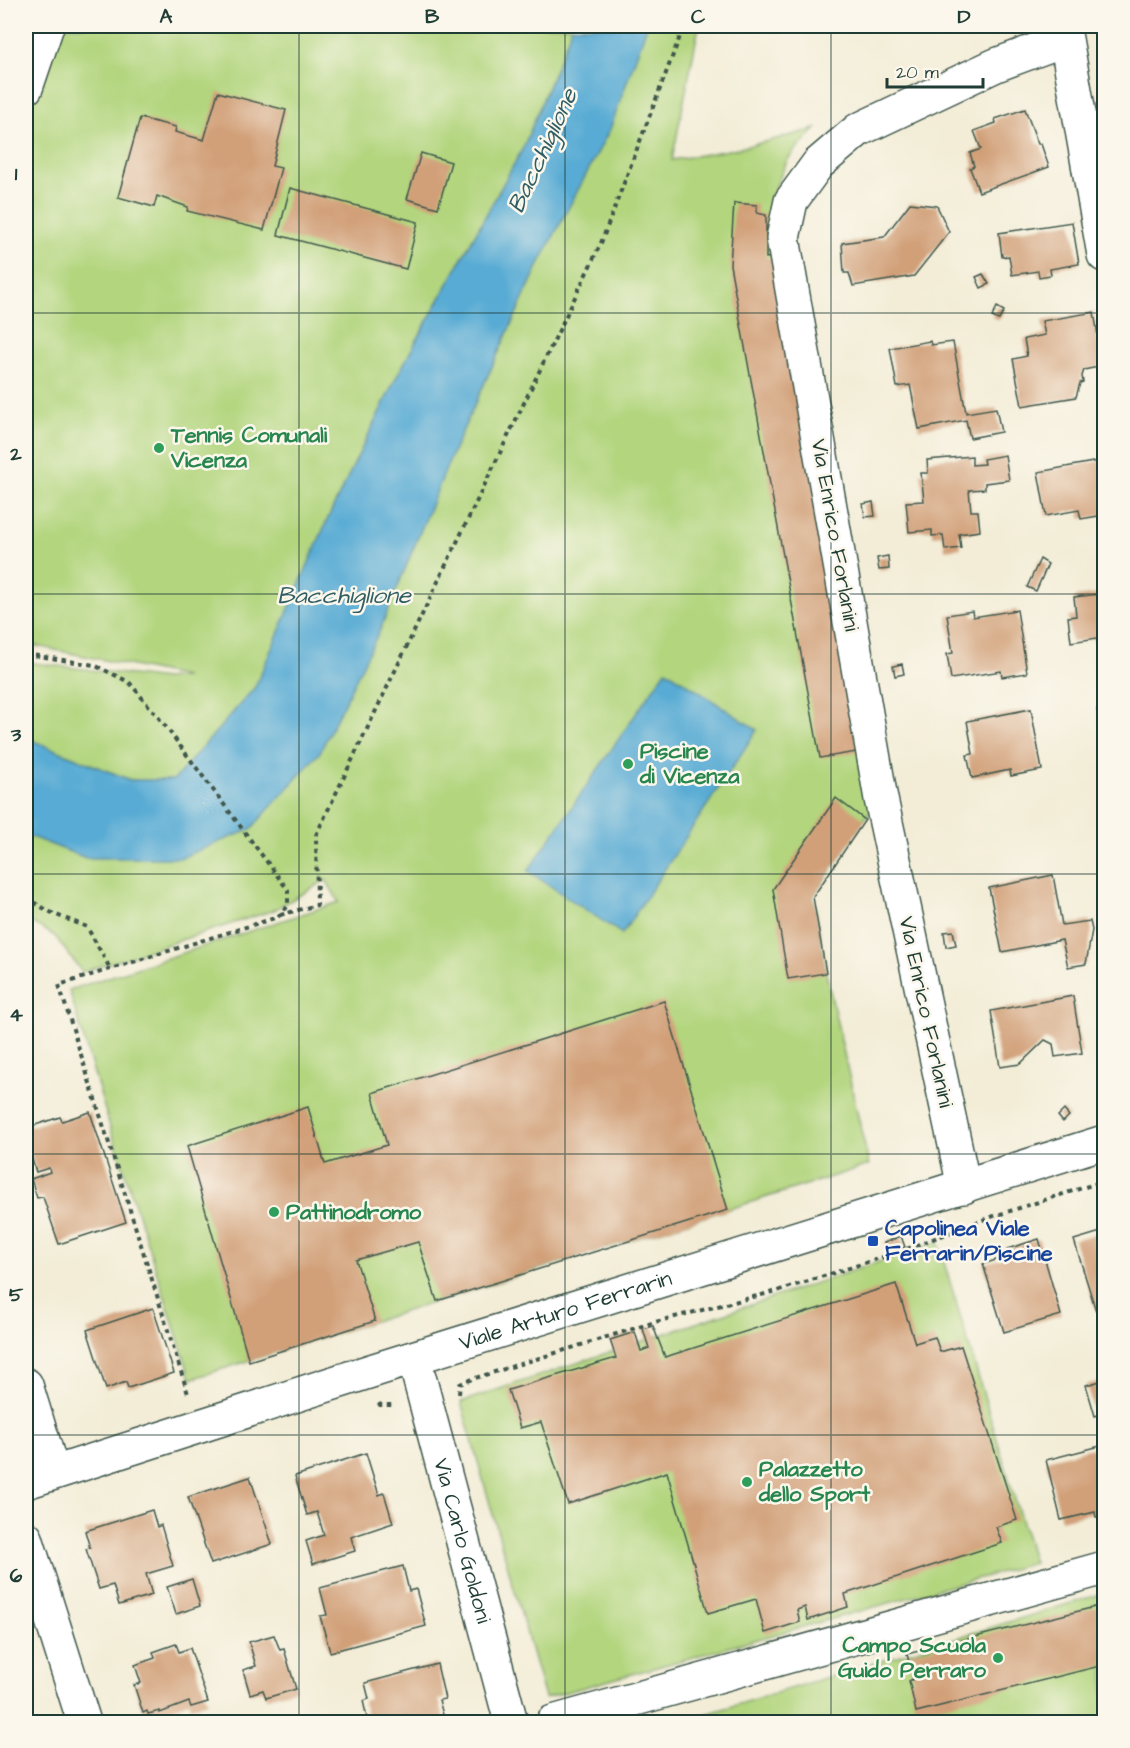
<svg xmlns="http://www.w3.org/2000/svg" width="1130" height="1748" font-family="'Architects Daughter',sans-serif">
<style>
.green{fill:#b2d57e;stroke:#688959;stroke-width:1.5}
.water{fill:#59abd4;stroke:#3c7484;stroke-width:1.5}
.building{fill:#d1a079}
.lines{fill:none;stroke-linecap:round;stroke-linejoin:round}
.minor-casing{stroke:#3f574c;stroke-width:36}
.path{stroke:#3f574c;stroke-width:4;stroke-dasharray:4.5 4.5;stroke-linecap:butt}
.minor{stroke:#fff;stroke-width:33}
.grid{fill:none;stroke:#1f3d34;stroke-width:1.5;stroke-opacity:0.55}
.leisure-dot{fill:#2e9e5b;stroke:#fbf7ec;stroke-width:2}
.transit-dot{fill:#1a4fb4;stroke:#fbf7ec;stroke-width:2}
.labels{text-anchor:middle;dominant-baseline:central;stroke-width:5;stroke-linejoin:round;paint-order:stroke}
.leisure-label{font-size:22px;font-weight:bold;fill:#27864d;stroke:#fbf7ec;text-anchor:start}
.street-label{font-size:22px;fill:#1f3d34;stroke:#fbf7ec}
.transit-label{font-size:22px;font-weight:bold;fill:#164399;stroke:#fbf7ec;text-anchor:start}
.water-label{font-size:24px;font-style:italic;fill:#305e64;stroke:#fbf7ec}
.neatline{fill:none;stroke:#1f3d34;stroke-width:2}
.grid-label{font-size:20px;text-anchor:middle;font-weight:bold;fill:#1f3d34}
</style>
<rect width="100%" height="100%" fill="#fbf7ec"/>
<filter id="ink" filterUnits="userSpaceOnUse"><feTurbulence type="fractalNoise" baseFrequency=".0167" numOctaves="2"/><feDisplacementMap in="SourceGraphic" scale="12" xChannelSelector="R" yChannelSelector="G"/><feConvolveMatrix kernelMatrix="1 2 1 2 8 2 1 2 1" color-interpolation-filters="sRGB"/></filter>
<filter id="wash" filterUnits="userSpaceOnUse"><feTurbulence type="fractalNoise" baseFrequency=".008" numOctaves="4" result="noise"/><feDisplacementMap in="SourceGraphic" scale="24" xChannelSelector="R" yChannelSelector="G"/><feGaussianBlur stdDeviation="1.35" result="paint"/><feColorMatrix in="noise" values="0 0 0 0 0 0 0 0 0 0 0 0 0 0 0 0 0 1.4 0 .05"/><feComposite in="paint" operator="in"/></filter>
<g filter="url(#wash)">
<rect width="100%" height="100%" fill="#f3edd7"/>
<!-- green -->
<g class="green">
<polygon points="26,26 572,26 568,38 524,146 396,378 329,516 255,688 174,780 131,780 26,738 26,662 165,679 186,677 26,644"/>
<polygon points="647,26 699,26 672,160 740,148 816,129 795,150 787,161 771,198 773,257 873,807 813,897 826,973 869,1165 191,1379 111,1130 69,990 339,902 326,880 274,910 82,972 55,936 26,919 26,835 86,858 380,630 452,454 540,262 610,129"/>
<polygon points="938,1242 1034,1563 545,1698 461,1402"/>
<polygon points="1104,1593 1104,1722 680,1722"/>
</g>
<!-- water -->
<g class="water">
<polygon points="572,26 647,26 610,129 540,262 452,454 380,630 320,752 251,829 180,858 86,858 26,835 26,738 130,780 174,780 255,687 329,516 396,378 524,146 568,38"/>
<polygon points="666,670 757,730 622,934 528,871"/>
</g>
<g id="blocks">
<!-- building -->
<g class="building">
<polygon points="218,92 286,110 272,166 281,168 264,230 187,211 188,207 157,196 154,207 118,197 140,118 176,127 175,132 204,140"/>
<polygon points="1025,109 1038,144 1041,144 1049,167 979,192 970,168 974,166 970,153 981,149 974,131 996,123 995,119"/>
<polygon points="421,153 451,162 438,208 407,199"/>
<polygon points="290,188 418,222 406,269 278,235"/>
<polygon points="734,203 757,205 757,213 766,215 766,258 773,257 863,751 820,758 730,265"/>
<polygon points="910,203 937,206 949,232 914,276 853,286 849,273 844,273 842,243 884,237"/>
<polygon points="1072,222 1079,264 1050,269 1051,275 1039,277 1038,271 1012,275 1009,256 1002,257 999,233"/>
<polygon points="983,274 989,284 981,288 976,277"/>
<polygon points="997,307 1004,311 999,320 992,317"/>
<polygon points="1094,312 1103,366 1084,370 1082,376 1083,382 1080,383 1076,397 1022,406 1013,359 1027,356 1024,339 1045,335 1042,321"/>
<polygon points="930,341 931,345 953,342 966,413 996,408 1001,432 970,438 966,420 919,429 910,385 897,387 890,348"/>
<polygon points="26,431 30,431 26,447"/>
<polygon points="1005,455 1009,480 985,483 985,489 969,490 971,511 978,511 980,531 959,534 961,548 945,550 943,535 932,536 932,530 909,532 906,502 924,501 921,473 928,473 927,460 972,456 972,465 984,464 983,459"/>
<polygon points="1104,460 1104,515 1081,519 1079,510 1046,516 1038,472"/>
<polygon points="873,502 875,516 865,517 863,504"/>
<polygon points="888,556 889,569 879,570 877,558"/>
<polygon points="1040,559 1048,564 1036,591 1027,587"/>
<polygon points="1100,594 1101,599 1104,598 1104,649 1098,649 1097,638 1071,642 1068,617 1076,616 1074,597"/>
<polygon points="1017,610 1027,673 1002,677 1001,671 951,679 947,654 953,653 947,615 972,611 973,617"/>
<polygon points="902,664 904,674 895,676 893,666"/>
<polygon points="1104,707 1104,743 1103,743 1097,709"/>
<polygon points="1031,709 1042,770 1011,776 1010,770 972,778 967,755 973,754 967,721"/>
<polygon points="836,798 865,820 813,897 826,973 788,979 773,889"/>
<polygon points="1053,875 1062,925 1090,921 1092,930 1086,964 1068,967 1062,940 1002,952 989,888"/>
<polygon points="953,931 956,945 946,947 944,932"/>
<polygon points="1073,996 1082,1053 1055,1057 1053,1044 1045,1040 1020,1064 1000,1067 991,1011"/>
<polygon points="664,1001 728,1210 437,1301 418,1242 356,1260 375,1321 249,1361 187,1146 308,1107 325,1164 387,1145 372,1093"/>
<polygon points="1064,1110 1069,1116 1063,1122 1058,1116"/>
<polygon points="90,1112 126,1222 59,1244 43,1197 37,1198 31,1179 50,1172 49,1168 36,1172 26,1140 26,1128 60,1117 62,1121"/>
<polygon points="1104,1231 1104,1308 1096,1311 1074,1240"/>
<polygon points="901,1236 905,1247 889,1254 884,1243"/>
<polygon points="1039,1239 1061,1315 1004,1332 983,1264 1009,1256 1007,1249"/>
<polygon points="896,1284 915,1343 935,1337 940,1352 961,1346 1017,1520 996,1527 1002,1543 845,1594 848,1607 808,1620 805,1607 797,1610 800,1622 765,1633 756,1599 708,1613 667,1472 568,1504 541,1422 520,1428 508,1390 616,1358 610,1340 635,1332 641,1351 649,1348 643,1329 653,1326 665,1357"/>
<polygon points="153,1308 174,1373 128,1388 126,1382 106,1389 87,1330"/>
<polygon points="1104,1332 1104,1352 1099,1334"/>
<polygon points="1104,1380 1104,1413 1095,1416 1086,1385"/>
<polygon points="1104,1445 1104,1515 1096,1517 1095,1512 1061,1520 1046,1460"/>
<polygon points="366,1453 379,1495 384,1493 393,1523 351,1537 355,1551 313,1564 306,1541 324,1535 317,1512 307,1515 295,1476"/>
<polygon points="250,1477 272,1544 211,1564 188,1497"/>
<polygon points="152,1510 157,1527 161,1525 173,1566 146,1574 152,1595 119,1605 113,1585 99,1589 86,1549 90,1548 85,1531"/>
<polygon points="403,1566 409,1591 416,1589 426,1626 330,1652 320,1616 327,1615 320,1588"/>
<polygon points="192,1579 200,1606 176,1614 167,1587"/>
<polygon points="1099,1606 1104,1630 1104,1665 916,1712 909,1681 913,1679 907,1654"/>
<polygon points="274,1635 280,1650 284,1649 296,1689 266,1698 263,1690 250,1694 243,1670 256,1666 249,1642"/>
<polygon points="176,1644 179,1652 190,1648 208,1702 191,1707 189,1702 160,1713 160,1711 148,1714 147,1711 143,1713 134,1685 141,1683 135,1665 155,1658 153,1652"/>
<polygon points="437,1664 445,1699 439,1700 445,1722 368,1722 363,1701 369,1699 365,1683"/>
</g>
</g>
</g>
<g filter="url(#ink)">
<use href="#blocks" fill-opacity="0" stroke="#3f574c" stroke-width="1.5"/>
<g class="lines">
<defs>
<g id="minor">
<polyline points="26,88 47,26"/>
<polyline points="964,1187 881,799 783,238 791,201 818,164 858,130 996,65 1066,39 1104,255"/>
<path id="s1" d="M414 1358 511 1722"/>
<polyline points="26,1385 53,1473"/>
<path id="s2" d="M26 1482 368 1372 1104 1142"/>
<polyline points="26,1538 84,1722"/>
<polyline points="553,1722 1104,1568"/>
</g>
</defs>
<!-- minor casing -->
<use href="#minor" class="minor-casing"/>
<!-- path -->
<g class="path">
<polyline points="26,654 94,665 129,682 163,723 288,890 288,906 278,917 59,985 189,1397"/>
<polyline points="26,898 54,914 87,927 111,970"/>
<polyline points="280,915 317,905 316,835 601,243 684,26"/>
<polyline points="459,1394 460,1384 472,1379 655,1322 777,1291 896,1253 988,1218 1104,1181"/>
<polyline points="379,1403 380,1405 394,1405"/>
</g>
<!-- minor -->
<use href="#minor" class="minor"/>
</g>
</g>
<!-- grid -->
<path class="grid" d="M299 26V1722M565 26V1722M831 26V1722M26 313H1104M26 594H1104M26 874H1104M26 1154H1104M26 1435H1104"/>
<!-- markers -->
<g class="leisure-dot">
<circle cx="159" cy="448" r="6"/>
<circle cx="628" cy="764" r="6"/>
<circle cx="274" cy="1212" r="6"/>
<circle cx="747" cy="1482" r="6"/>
<circle cx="998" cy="1658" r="6"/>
</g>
<rect class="transit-dot" x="867" y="1235" width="12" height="12" rx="3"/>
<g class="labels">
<!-- leisure labels -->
<g class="leisure-label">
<text x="171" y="435">Tennis Comunali<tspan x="171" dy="25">Vicenza</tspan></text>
<text x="640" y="751">Piscine<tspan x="640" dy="25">di Vicenza</tspan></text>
<text x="286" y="1212">Pattinodromo</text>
<text x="759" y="1469">Palazzetto<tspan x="759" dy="25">dello Sport</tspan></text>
<text x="986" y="1645" text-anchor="end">Campo Scuola<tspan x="986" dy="25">Guido Perraro</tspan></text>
</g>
<!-- street labels -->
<g class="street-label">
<text transform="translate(835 535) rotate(80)">Via Enrico Forlanini</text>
<text transform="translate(926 1012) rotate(78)">Via Enrico Forlanini</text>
<text stroke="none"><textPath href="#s2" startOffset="566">Viale Arturo Ferrarin</textPath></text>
<text stroke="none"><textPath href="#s1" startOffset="189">Via Carlo Goldoni</textPath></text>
</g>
<!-- transit labels -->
<g class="transit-label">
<text x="885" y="1228">Capolinea Viale<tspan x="885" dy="25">Ferrarin/Piscine</tspan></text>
</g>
<!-- water labels -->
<g class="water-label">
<text transform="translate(543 151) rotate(-65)">Bacchiglione</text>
<text x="344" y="596">Bacchiglione</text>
</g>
</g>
<!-- margin -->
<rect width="1130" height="1748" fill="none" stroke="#fbf7ec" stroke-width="66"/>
<!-- scale -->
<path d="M887 78v9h96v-9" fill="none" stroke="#1f3d34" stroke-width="3"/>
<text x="896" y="78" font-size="18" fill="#1f3d34" stroke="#fbf7ec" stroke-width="4.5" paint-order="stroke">20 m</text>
<rect x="33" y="33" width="1064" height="1682" class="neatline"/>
<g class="grid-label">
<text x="166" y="23">A</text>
<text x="432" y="23">B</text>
<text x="698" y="23">C</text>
<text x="964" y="23">D</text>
<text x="16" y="180">1</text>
<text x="16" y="460">2</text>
<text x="16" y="741">3</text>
<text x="16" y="1021">4</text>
<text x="16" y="1301">5</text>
<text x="16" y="1582">6</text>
</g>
</svg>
